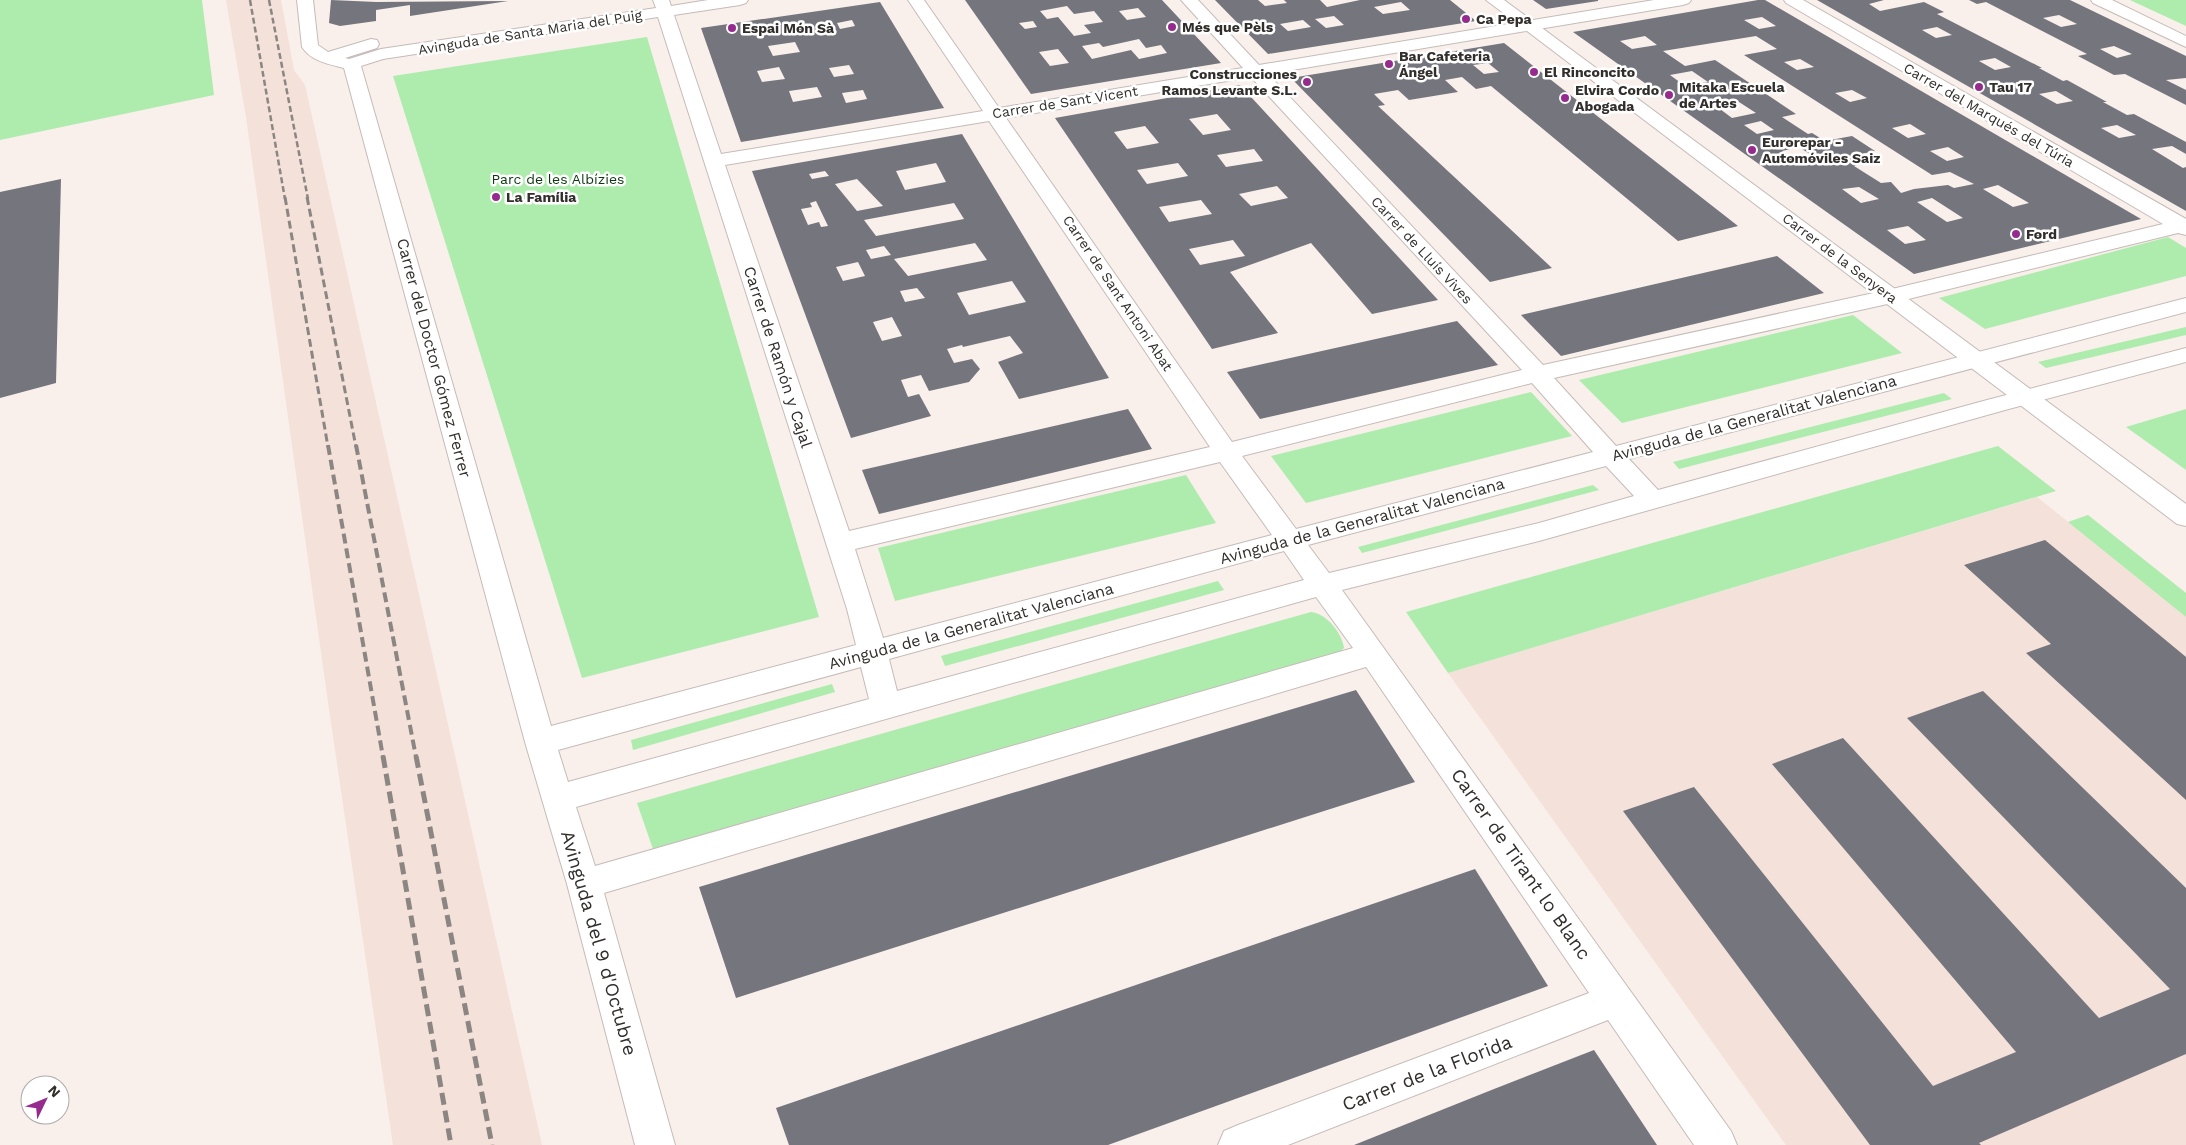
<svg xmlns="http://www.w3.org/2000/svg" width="2186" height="1145" font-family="'Work Sans',sans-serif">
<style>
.built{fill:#f3e1da}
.green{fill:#aeecae}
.building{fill:#74757d;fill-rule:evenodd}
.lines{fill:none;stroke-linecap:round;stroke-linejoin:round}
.minor-casing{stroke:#c5bbb8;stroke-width:2}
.tertiary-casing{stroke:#c5bbb8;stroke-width:2}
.minor{fill:#fff;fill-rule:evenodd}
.tertiary{fill:#fff;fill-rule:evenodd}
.rail-far3{stroke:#8c8683;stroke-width:2.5;stroke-dasharray:6 3;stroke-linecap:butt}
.rail-far2{stroke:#8c8683;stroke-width:3;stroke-dasharray:8 4;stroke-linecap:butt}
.rail-far1{stroke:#8c8683;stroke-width:4;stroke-dasharray:10 5;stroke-linecap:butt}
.rail{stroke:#8c8683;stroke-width:5;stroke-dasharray:12 6;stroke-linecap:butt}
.poi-dot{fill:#962b8e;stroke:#fff;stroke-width:2}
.labels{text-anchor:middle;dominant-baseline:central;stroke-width:5;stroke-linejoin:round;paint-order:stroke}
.far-poi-label{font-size:14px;font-weight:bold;fill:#312e2c;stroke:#fff;text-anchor:start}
.far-street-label{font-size:14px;fill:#312e2c;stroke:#fff}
.far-park-label{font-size:14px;fill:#0c3810;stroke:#fff}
.street-label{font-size:16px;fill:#312e2c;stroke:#fff}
.near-street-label{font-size:19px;fill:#312e2c;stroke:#fff}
</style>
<rect width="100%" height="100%" fill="#f9efeb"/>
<!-- built -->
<g class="built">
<polygon points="226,0 281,0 294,70 305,85 542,1145 393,1145 328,702 246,117"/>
<polygon points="2037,497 2186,617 2186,1145 1786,1145 1448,673"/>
</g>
<!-- green -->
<g class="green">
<polygon points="0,0 202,0 214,95 0,140"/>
<polygon points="2130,0 2186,0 2186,26"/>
<polygon points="647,37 819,617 582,678 393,76"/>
<polygon points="2168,237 2186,248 2186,276 1985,329 1939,298"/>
<polygon points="1853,315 1902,353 1622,423 1579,380"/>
<polygon points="2186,327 2186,335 2046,368 2038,362"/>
<polygon points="1531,392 1572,436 1306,503 1271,456"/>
<polygon points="1944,393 1952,399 1679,469 1673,462"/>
<polygon points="2186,409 2186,470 2126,427"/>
<polygon points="1998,446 2056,491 1448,673 1406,612"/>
<polygon points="1186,475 1216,523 895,601 878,548"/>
<polygon points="1593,485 1599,490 1362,553 1358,547"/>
<polygon points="2088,515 2186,593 2186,617 2068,522"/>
<polygon points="1218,581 1224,590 945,666 941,656"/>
<path d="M1311 612C1326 613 1342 633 1344 648L1336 655 654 852 637 803Z"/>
<polygon points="832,684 835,692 633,750 631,740"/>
</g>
<!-- building -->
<g class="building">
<polygon points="331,0 376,2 508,1 410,16 410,5 376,10 376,21 340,26 329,23"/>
<path d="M965 0H1162L1221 63 1031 94ZM1067 6 1074 14 1094 11 1103 22 1084 25 1091 33 1074 36 1058 17 1047 19 1040 11ZM1138 8 1146 17 1127 20 1119 11ZM1033 21 1037 27 1025 29 1019 23ZM1139 39 1146 48 1161 45 1167 53 1139 59 1131 50 1092 59 1082 46 1099 43 1103 47ZM1058 49 1069 63 1050 66 1039 52Z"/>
<path d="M1215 0H1258L1265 6 1287 3 1284 0H1320L1327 7 1360 0H1450L1476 21 1268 54ZM1401 2 1410 10 1383 14 1374 7ZM1334 16 1344 25 1326 28 1315 19ZM1303 20 1311 27 1288 31 1280 24Z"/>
<polygon points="1533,0 1598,0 1598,1 1546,9"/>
<path d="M1758 0H1765L2141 219 1914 274 1573 32ZM1762 17 1776 26 1759 29 1744 20ZM1645 36 1657 45 1632 49 1620 41ZM1756 36 1777 49 1744 55 1932 175 1950 172 1974 184 1954 188 1948 185 1914 189 1901 193 1891 182 1881 183 1854 166 1860 164 1848 157 1875 151 1852 136 1825 141 1812 133 1808 134 1782 117 1796 114 1715 60 1685 66 1663 51ZM1800 59 1814 67 1797 70 1784 62ZM1692 71 1708 82 1685 86 1670 75ZM1852 90 1867 98 1850 102 1835 93ZM1739 102 1756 113 1732 118 1716 106ZM1761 121 1774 130 1757 134 1744 125ZM1910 124 1926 134 1908 138 1892 128ZM1799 147 1816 158 1799 162 1782 151ZM1948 147 1964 157 1947 161 1930 151ZM1998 185 2029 203 2013 207 1983 189ZM1859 187 1879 199 1861 203 1842 189ZM1932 198 1963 218 1947 222 1917 202ZM1908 226 1926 240 1905 244 1887 230Z"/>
<path d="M1817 0H1884L1869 4 1880 11 1924 2 1944 12 1937 14 2042 68H2039L2063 81 2067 80 2107 102H2103L2127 115 2134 114 2186 142V154L2172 146 2152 149 2183 168 2186 167V211ZM1937 27 1952 35 1936 38 1922 30ZM1995 58 2011 67 1995 70 1979 61ZM2056 91 2073 101 2057 104 2039 94ZM2117 125 2136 135 2119 138 2101 128Z"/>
<path d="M1969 0H2070L2186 56V78L2166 80 2186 90V105L2125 74 2114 75 2078 56 2087 54 1986 2 1977 4ZM2059 15 2077 24 2061 27 2043 18ZM2114 46 2132 54 2117 58 2100 49Z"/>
<path d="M880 2 944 108 741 142 701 28ZM852 20 855 26 840 29 837 23ZM795 42 800 52 773 56 768 46ZM849 65 854 74 834 77 829 68ZM779 67 785 79 762 82 757 71ZM817 87 822 97 793 102 789 91ZM863 90 867 99 846 103 842 93Z"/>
<path d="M1504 43 1546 76 1738 226 1678 241 1491 86 1476 89 1462 77 1445 80 1458 92 1409 100 1398 90 1374 94 1385 105 1378 106 1552 268 1490 282 1291 78ZM1488 63 1499 72 1484 74 1473 65Z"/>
<path d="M1240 85 1367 223 1438 300 1372 314 1311 243 1230 272 1278 333 1212 349 1055 118ZM1217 114 1231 130 1203 135 1189 119ZM1145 126 1159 143 1127 149 1114 132ZM1254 149 1263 161 1226 167 1217 155ZM1178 163 1188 176 1147 184 1137 170ZM1277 186 1288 198 1251 206 1239 194ZM1201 200 1212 214 1169 222 1159 207ZM1233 240 1245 256 1200 265 1189 249Z"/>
<path d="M962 134 1109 378 1019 399 998 362 1023 353 1010 336 963 347 962 345 947 349 954 363 972 359 980 369 969 382 929 391 921 375 901 380 908 397 919 394 931 416 851 438 752 171ZM936 163 946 182 905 190 896 171ZM825 171 829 176 812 179 809 174ZM857 179 883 206 857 211 835 184ZM816 201 828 226 821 227 819 222 808 225 801 209 812 207 810 203ZM954 203 964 219 876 236 864 220ZM975 243 987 260 908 276 894 259ZM884 246 891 255 871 259 866 250ZM858 262 865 276 843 281 836 267ZM1012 281 1026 302 969 315 957 293ZM917 288 925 298 905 302 900 291ZM892 317 902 336 882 341 873 322Z"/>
<polygon points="61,179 56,383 0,398 0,192"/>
<polygon points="1777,256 1824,293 1561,356 1521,315"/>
<polygon points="1457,321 1498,365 1260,419 1227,372"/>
<polygon points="1128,409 1152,449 879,514 862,470"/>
<polygon points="2045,540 2186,657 2186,800 2026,653 2051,644 1964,565"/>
<polygon points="1356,690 1415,782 736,998 699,887"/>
<polygon points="1983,691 2186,888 2186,1054 1979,1143 1981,1145 1870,1145 1623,811 1694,787 1933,1086 2016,1052 1772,764 1843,738 2099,1018 2170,989 1907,718"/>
<polygon points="1475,869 1548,986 1108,1145 789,1145 776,1108"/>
<polygon points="1594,1050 1657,1145 1354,1145 1494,1089"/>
</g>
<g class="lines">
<defs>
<g id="minor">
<path d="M297 0H313L318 45 328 52 371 39 377 40 379 44 377 48 345 58 349 59 381 49 656 8 653 0H669L671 6 708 0H748L746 3 740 5 674 15 721 154 983 111 908 0H924L999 108 1243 68 1181 0H1198L1259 65 1654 0H1691L1689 3 1683 5 1268 74 1543 365 1892 289 2163 224 1786 3 1784 0H1803L2186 219V235L2178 233 1892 303 1554 378 1616 446 2186 298V312L1629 459 1658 490 1987 400 2186 348V362L2005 410 1539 541 1342 590 1731 1131 1737 1145H1694L1608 1020 1288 1145H1218L1224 1131 1238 1125 1589 993 1366 667 604 893 675 1145H635L567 884 525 742 344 68C328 64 311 61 302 47ZM658 17 847 609 856 645 551 726 361 66 383 59ZM1251 77 1520 368 1522 370 1232 442 1006 118ZM989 121 1210 447 849 531 725 165ZM1532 383 1593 452 1296 529 1242 456ZM1220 462 1272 535 883 638 855 549ZM1606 466 1634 496 1539 523 1329 573 1308 545ZM1284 551 1304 580 897 691 889 659ZM1316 597 1353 648 595 866 576 807ZM861 667 869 699 568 782 558 750Z"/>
<polygon points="2091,0 2112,0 2186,36 2186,47 2093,3"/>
</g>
<polygon id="tertiary" points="1486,0 1504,0 2186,504 2186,526 2177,524"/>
</defs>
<!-- minor casing -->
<use href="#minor" class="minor-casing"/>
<!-- tertiary casing -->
<use href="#tertiary" class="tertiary-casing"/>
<!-- minor -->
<use href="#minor" class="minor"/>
<!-- tertiary -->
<use href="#tertiary" class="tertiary"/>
<!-- rail-far3 -->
<g class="rail-far3">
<polyline points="250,0 285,199"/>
<polyline points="269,0 308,199"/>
</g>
<!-- rail-far2 -->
<g class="rail-far2">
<polyline points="285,197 328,447"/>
<polyline points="307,197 356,447"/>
</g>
<!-- rail-far1 -->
<g class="rail-far1">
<polyline points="328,445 383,757"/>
<polyline points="356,445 416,757"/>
</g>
<!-- rail -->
<g class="rail">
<polyline points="383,756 451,1145"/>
<polyline points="416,756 492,1145"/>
</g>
</g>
<!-- markers -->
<g class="poi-dot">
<circle cx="1466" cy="19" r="5"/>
<circle cx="1172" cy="27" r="5"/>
<circle cx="732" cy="28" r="5"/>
<circle cx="1389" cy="64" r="5"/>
<circle cx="1534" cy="72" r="5"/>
<circle cx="1307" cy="82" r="5"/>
<circle cx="1979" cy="87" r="5"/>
<circle cx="1669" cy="95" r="5"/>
<circle cx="1565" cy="98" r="5"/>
<circle cx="1752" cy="150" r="5"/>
<circle cx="496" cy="197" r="5"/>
<circle cx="2016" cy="234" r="5"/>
</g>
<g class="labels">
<!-- far-poi labels -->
<g class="far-poi-label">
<text x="1476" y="19">Ca Pepa</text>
<text x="1182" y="27">Més que Pèls</text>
<text x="742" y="28">Espai Món Sà</text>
<text x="1399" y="56">Bar Cafeteria<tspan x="1399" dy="16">Ángel</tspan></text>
<text x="1544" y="72">El Rinconcito</text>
<text x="1297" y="74" text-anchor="end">Construcciones<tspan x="1297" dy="16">Ramos Levante S.L.</tspan></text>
<text x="1679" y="87">Mitaka Escuela<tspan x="1679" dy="16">de Artes</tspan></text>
<text x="1989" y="87">Tau 17</text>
<text x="1575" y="90">Elvira Cordo<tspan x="1575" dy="16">Abogada</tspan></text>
<text x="1762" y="142">Eurorepar -<tspan x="1762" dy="16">Automóviles Saiz</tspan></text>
<text x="506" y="197">La Família</text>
<text x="2026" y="234">Ford</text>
</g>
<!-- far-street labels -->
<g class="far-street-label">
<text transform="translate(530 32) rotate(-9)">Avinguda de Santa Maria del Puig</text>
<text transform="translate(1065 102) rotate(-9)">Carrer de Sant Vicent</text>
<text transform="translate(1989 115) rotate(30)">Carrer del Marqués del Túria</text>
<text transform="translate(1422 250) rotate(47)">Carrer de Lluís Vives</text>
<text transform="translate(1840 258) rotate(37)">Carrer de la Senyera</text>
<text transform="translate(1118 293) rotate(56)">Carrer de Sant Antoni Abat</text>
</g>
<!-- far-park labels -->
<g class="far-park-label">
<text x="558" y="179">Parc de les Albízies</text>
</g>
<!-- street labels -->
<g class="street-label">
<text transform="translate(778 357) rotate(72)">Carrer de Ramón y Cajal</text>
<text transform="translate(434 358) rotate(75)">Carrer del Doctor Gómez Ferrer</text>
<text transform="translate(1754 418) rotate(-15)">Avinguda de la Generalitat Valenciana</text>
<text transform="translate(1362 521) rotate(-15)">Avinguda de la Generalitat Valenciana</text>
<text transform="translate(971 626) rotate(-15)">Avinguda de la Generalitat Valenciana</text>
</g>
<!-- near-street labels -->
<g class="near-street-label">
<text transform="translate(1521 864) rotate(55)">Carrer de Tirant lo Blanc</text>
<text transform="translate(599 943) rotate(74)">Avinguda del 9 d'Octubre</text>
<text transform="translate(1427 1073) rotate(-21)">Carrer de la Florida</text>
</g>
</g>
<!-- north arrow -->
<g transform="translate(45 1100) rotate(47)"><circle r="24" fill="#ffffff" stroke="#adabab"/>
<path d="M0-4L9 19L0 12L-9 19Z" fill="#962b8e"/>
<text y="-8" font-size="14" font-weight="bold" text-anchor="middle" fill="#312e2c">N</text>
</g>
</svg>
